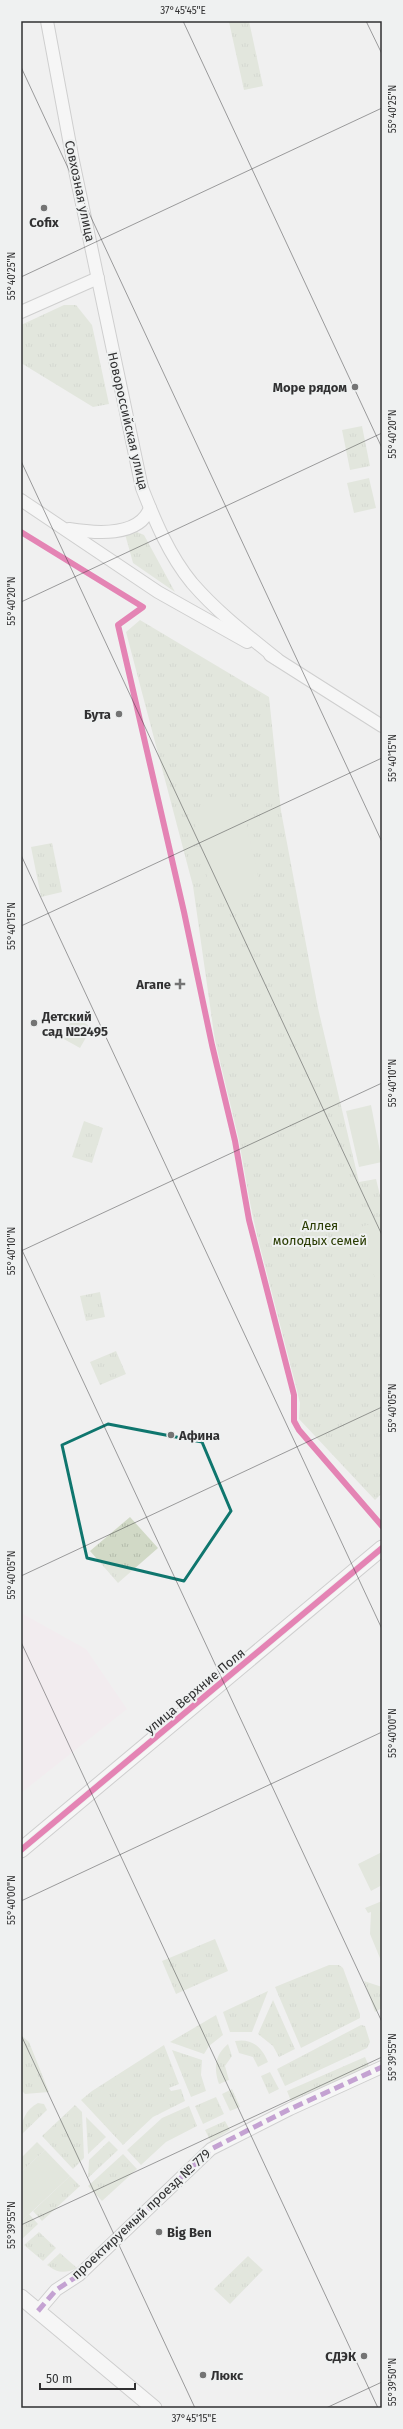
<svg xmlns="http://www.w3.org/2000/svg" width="403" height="2429" font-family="'Fira Sans',sans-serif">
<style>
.industrial{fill:#f4e7ed}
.grass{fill:url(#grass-tufts)}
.pitch{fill:#d1d9c6}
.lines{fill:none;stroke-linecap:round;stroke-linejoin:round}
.minor-casing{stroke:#a6a6a6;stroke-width:14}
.major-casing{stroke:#a6a6a6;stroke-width:17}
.minor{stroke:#fdfdfd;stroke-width:12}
.major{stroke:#fdfdfd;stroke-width:15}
.quiet{stroke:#8e44ad;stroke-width:5;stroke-dasharray:10 5;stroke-linecap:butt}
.cycleway-casing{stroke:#eff1f1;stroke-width:8}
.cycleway{stroke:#d6006c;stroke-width:6}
.marked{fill:none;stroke:#0f766e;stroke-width:3;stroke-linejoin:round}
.ticks{fill:none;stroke:#313132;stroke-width:1;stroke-opacity:0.45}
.poi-dot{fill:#747474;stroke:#eff1f1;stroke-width:1.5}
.labels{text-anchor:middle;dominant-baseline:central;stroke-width:4;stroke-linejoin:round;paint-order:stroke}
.street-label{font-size:13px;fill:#313132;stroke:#eff1f1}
.poi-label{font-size:13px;font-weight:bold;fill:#313132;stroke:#eff1f1;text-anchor:end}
.park-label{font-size:13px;fill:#2a3c02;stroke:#eff1f1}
.neatline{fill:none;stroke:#313132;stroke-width:1.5}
.ticks-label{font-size:10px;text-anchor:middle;fill:#313132}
</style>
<defs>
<pattern id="grass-tufts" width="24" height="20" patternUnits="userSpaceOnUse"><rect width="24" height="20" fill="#d1d9c6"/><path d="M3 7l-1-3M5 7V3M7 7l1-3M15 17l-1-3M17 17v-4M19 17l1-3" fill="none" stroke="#b4bbab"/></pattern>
</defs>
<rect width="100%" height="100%" fill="#f0f0f0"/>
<!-- industrial -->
<polygon class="industrial" points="23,1614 86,1649 127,1709 21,1793"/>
<!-- grass -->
<g class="grass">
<polygon points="249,21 263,86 244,90 229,22"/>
<polygon points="64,305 76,305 92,325 109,404 93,407 21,363 21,325"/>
<polygon points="362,426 370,466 350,470 342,430"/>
<polygon points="369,478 376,508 354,513 347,483"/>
<polygon points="137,532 144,535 175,592 133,563 125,534"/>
<polygon points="140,620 269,697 281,811 318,1008 359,1182 376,1179 382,1203 382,1493 375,1500 299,1419 300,1403 259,1245 215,1041 193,886 126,632"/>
<polygon points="52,843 62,892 41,897 31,847"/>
<polygon points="84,1121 103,1128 92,1163 72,1157"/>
<polygon points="100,1292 105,1317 86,1321 80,1296"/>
<polygon points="116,1351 126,1374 100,1385 90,1362"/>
<polygon points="130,1517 158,1548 118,1583 90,1551"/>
<polygon points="215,1939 228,1971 176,1994 162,1961"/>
<polygon points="329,1965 339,1965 343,1968 360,2014 360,2018 301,2048 275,1987"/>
<polygon points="364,1981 382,1987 382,2008 375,2012"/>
<polygon points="268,1991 252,2032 230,2032 223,2012"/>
<polygon points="273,2000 295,2049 279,2057 273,2046 258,2034"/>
<polygon points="216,2015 223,2035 209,2046 204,2054 170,2042"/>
<polygon points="361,2025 365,2026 370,2042 367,2048 285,2086 277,2069"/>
<polygon points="21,2035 29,2042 49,2092 25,2094 21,2090"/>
<path d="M235 2041C252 2038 262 2047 268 2062L258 2067 253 2057 239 2053Z"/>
<path d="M228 2044 232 2056 225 2066 229 2080 219 2084C214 2068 214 2056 228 2044Z"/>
<polygon points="164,2045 179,2084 169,2088 171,2091 181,2089 185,2101 153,2117 123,2145 81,2100 92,2091"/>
<polygon points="172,2050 202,2060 201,2075 206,2091 191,2097"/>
<polygon points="365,2057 369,2066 291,2101 287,2091"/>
<polygon points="270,2072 279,2089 269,2094 261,2076"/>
<polygon points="232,2089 240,2107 230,2111 222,2094"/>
<polygon points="216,2097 224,2114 203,2124 195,2106"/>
<path d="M38 2103 44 2104 47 2110 21 2135C21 2121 25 2110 38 2103Z"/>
<polygon points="75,2105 82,2112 84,2158 73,2169 42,2136"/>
<polygon points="189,2106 197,2126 166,2142 141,2165 127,2150 162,2118"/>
<polygon points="86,2117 106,2137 88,2154"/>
<polygon points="225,2121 230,2130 211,2142 205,2130"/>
<polygon points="109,2141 118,2150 88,2178 89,2160"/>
<polygon points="37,2142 45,2150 21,2172 21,2158"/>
<polygon points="123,2154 137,2169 102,2201 88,2186"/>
<polygon points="70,2176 80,2186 42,2221 33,2211"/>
<polygon points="29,2214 38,2224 21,2240 21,2218 23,2220"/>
<polygon points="39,2232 56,2248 43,2261 24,2245"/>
<path d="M60 2253 77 2268C64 2274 58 2273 47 2265Z"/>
<polygon points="248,2256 263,2270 230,2304 214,2289"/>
</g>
<!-- pitch -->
<g class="pitch">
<path d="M231 798 242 806 260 885C255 904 222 912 211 895L194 818C197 801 217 801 231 798Z"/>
<polygon points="73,1017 92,1027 80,1048 62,1038"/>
<polygon points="371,1105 382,1162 359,1167 346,1111"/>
<polygon points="379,1222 382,1234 382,1287 378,1289 360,1227"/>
<polygon points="382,1852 382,1885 371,1891 358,1864"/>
<polygon points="382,1901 382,1963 370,1934 371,1912 368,1913 365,1908"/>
<polygon points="45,2150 70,2176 23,2220 21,2172"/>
</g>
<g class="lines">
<defs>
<g id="minor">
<path d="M47 21 73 161 142 488C155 521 169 555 192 583 217 612 247 635 277 659"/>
<polyline points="21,312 98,278"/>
<polyline points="21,500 158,592 247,642"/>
<path d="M69 529C94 533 139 538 150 508"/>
<polyline points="270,655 382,726"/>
<polyline points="38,2311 56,2290 79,2275 211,2149 290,2109 382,2067"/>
</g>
<g id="major">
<polyline points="21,1850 382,1548"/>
<polyline points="21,2297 154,2408"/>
</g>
</defs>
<!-- minor casing -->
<use href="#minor" class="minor-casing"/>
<!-- major casing -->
<use href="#major" class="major-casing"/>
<!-- minor -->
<use href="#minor" class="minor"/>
<!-- major -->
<use href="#major" class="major"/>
<!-- quiet -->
<polyline class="quiet" points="38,2311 56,2290 79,2275 211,2149 290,2109 382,2067"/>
<defs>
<g id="cycleway">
<polyline points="21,532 143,607 118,625 184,912 212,1045 235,1141 249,1220 294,1395 294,1421 299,1430 382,1526"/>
<polyline points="21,1850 382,1548"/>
</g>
</defs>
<!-- cycleway casing -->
<use href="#cycleway" class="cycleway-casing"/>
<!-- cycleway -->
<use href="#cycleway" class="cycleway"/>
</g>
<!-- marked area -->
<path d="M0 0H403V2429H0ZM108 1424 202 1442 231 1511 184 1581 87 1558 62 1445Z" fill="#f0f0f0" fill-opacity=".55" fill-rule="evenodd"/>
<path class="marked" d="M108 1424 202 1442 231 1511 184 1581 87 1558 62 1445Z"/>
<!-- ticks -->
<path class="ticks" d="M183 21 382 448M366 21 382 54M21 67 382 842M21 277 382 108M21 461 382 1235M21 602 382 433M21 855 382 1629M21 926 382 758M21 1248 382 2022M21 1251 382 1083M21 1576 382 1407M21 1642 378 2408M21 1901 382 1732M21 2035 195 2408M21 2225 382 2057M326 2408 382 2382"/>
<!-- markers -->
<g class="poi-dot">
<circle cx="44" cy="208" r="4"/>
<circle cx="355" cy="387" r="4"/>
<circle cx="119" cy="714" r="4"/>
<path d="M178 978h4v4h4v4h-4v4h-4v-4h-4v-4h4z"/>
<circle cx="34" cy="1023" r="4"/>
<circle cx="171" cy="1435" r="4"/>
<circle cx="159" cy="2232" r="4"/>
<circle cx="364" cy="2356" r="4"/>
<circle cx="203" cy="2375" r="4"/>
</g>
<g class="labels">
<!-- street labels -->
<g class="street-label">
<text transform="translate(80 191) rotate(78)">Совхозная улица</text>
<text transform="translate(128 421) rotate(77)">Новороссийская улица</text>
<text transform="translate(195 1691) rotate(-40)">улица Верхние Поля</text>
<text transform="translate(141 2214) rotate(-43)">проектируемый проезд № 779</text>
</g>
<!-- poi labels -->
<g class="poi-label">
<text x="44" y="222" text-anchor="middle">Cofix</text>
<text x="347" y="387">Море рядом</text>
<text x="111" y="714">Бута</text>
<text x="171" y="984">Агапе</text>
<text x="42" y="1016" text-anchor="start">Детский<tspan x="42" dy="15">сад №2495</tspan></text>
<text x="179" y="1435" text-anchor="start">Афина</text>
<text x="167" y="2232" text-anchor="start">Big Ben</text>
<text x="356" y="2356">СДЭК</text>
<text x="211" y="2375" text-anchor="start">Люкс</text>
</g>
<!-- park labels -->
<g class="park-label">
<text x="320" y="1225">Аллея<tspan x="320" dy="15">молодых семей</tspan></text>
</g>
</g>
<!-- border -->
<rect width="403" height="2429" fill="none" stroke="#eff1f1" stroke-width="44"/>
<!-- scale -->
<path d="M40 2383v6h95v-6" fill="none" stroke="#313132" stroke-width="2"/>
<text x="46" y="2383" font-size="12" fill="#313132" stroke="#eff1f1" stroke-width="3" paint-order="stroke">50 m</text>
<rect x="22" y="22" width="359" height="2385" class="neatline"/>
<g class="ticks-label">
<text x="183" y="14">37°45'45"E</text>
<text transform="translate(392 109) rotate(-90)" y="4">55°40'25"N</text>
<text transform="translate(11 276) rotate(-90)" y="4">55°40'25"N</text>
<text transform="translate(392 434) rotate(-90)" y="4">55°40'20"N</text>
<text transform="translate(11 601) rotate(-90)" y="4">55°40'20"N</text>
<text transform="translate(392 758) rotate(-90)" y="4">55°40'15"N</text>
<text transform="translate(11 926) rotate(-90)" y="4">55°40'15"N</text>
<text transform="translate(392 1083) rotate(-90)" y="4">55°40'10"N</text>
<text transform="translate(11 1251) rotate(-90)" y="4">55°40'10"N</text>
<text transform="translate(392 1408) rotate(-90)" y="4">55°40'05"N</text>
<text transform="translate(11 1575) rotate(-90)" y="4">55°40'05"N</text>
<text transform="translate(392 1733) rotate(-90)" y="4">55°40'00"N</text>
<text transform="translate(11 1900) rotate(-90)" y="4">55°40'00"N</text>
<text transform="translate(392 2057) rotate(-90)" y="4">55°39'55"N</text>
<text transform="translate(11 2225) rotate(-90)" y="4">55°39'55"N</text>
<text transform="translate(392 2382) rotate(-90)" y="4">55°39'50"N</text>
<text x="194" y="2422">37°45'15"E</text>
</g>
</svg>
